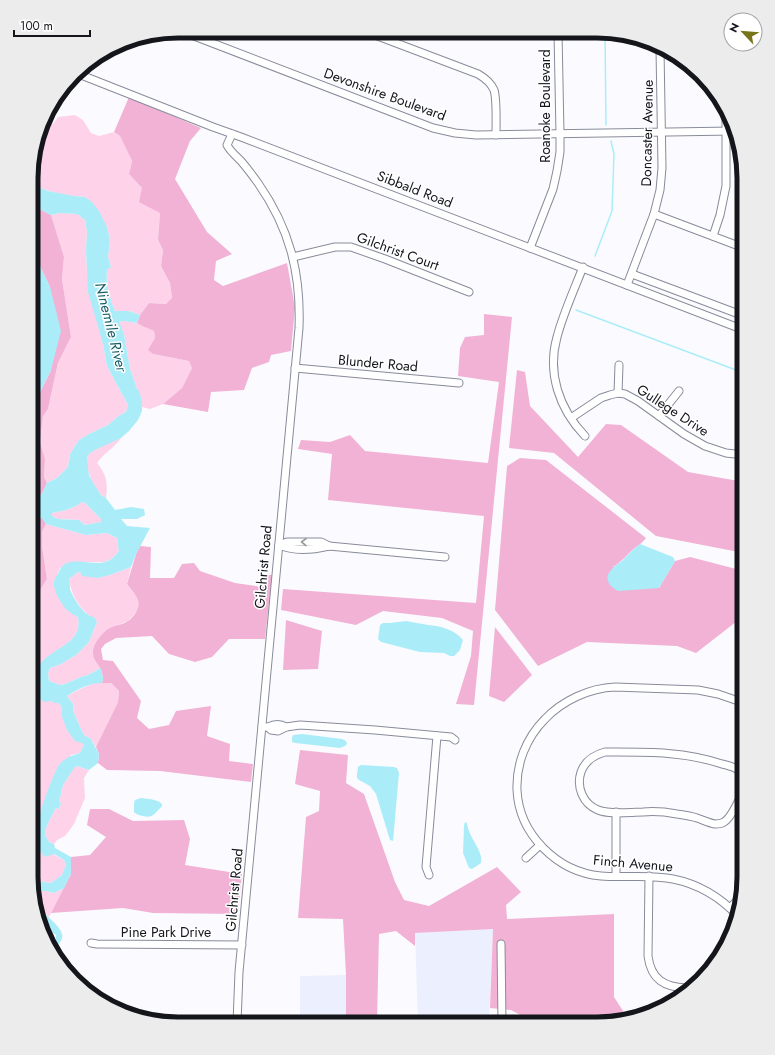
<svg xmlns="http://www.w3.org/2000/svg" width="775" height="1055" font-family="Jost,sans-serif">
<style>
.built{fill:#eceffd}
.green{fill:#fed3ea}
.forest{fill:#f1b2d5}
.water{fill:#aaedf9;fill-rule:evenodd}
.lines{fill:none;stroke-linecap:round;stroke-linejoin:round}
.stream{stroke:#aaedf9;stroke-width:1.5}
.minor-casing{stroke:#888b9a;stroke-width:9}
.minor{stroke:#fff;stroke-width:7}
.oneway{stroke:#959698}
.labels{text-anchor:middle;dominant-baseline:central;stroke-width:3;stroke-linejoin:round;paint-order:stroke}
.street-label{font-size:14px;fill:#14161b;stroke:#fff}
.water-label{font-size:15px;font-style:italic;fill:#175f6a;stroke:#fff}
.rim{fill:none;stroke:#14161b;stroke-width:5}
</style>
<rect width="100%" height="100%" fill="#fbfbff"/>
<!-- built -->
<g class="built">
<polygon points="493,929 489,1024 412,1023 418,1023 415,933"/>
<polygon points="346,975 346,1023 286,1023 286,1017 300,1016 300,976"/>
<polygon points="530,1020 613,1020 597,1024 530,1024"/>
</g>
<!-- green -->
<g class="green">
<path d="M75 115 83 120 91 133 99 136 114 132 120 136 132 161 129 174 142 188 160 213 158 240 163 250 161 266 170 283 172 299 166 304 149 303 140 315 129 311H115C110 299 105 283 107 270L111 267 108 257 110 240 107 227 85 197C69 196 45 192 32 184V158L47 116V122L53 124 58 117Z"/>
<polygon points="60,213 77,214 85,220 87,232 86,250 87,273 103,344 107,366 128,405 126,412 120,415 108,425 89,434 79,440 70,454 68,467 57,478 47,483 44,477 45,459 40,442 43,416 48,409 58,363 71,337 62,279 64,257 51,215"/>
<polygon points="124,321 137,323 142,326 154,331 155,338 149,350 153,354 189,361 192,368 182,388 163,404 150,409 142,407 142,400 137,390 133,377 130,369 124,334 118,322"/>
<path d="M121 438C114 448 104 453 97 463 107 475 108 483 106 498 98 494 95 487 91 479 89 473 85 464 87 458 89 449 113 441 121 438Z"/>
<path d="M82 502 85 503 101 519 102 522 85 525 79 520 58 519 52 516V513C63 511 73 509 82 502Z"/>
<path d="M46 524 86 535 107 533 117 538 119 551C107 567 98 561 82 562 75 562 67 566 60 568L57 575 54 584 68 611 78 617C85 651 33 648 38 679 38 681 40 685 41 688H39L34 685 52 701 58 703 62 707V717L84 744 80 753 71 755 39 818 35 836 36 845 64 860 66 865 62 875 51 883 36 881 32 882 31 877V626L36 620 39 592 47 579 42 546V532Z"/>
<path d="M131 567 127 584 139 600V609L128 621 108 629 96 661 101 668 88 675 81 677 65 684 61 685 49 681 48 673 50 668 61 664 76 655 89 642 97 622C81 610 72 599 69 579L78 572 98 578 110 575Z"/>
<polygon points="94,683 111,683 119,691 118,702 96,747 91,739 84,735 80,727 74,713 73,704 67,696 78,690"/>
<path d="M77 766 89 770 84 778 85 798 74 824 65 836 57 840 54 844 49 842C48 839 45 837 45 833 45 827 53 814 56 808L59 809 61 803 59 802 63 785 74 767Z"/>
<polygon points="64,888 49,917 42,911 36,894 39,891 46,891 54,893"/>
</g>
<!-- forest -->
<g class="forest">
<polygon points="129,97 201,128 190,141 175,179 207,232 232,254 216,261 214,280 223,286 287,263 295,307 291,351 271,355 269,362 252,368 244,390 211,392 208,412 163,404 182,388 192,368 189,361 153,354 148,350 155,338 154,331 142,326 137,323 140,315 149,303 166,304 172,298 170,283 161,266 163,250 158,240 160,213 139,202 142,188 129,174 132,161 120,136 114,132"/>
<polygon points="32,205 51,215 64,257 62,279 71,337 58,363 48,409 43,416 40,442 45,459 44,477 47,483 42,494 39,496 37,464 32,444 32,433 36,400 51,370 50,287 36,258 33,233 32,232"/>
<polygon points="484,314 512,317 474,705 456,704 471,656 473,631 442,618 383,611 356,625 281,610 283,589 476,603 484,516 328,500 332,454 298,449 301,440 330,442 350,435 365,451 488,463 499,382 458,376 460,348 465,337 484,335"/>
<polygon points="517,370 525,372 530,406 578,457 606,424 621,425 688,472 744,482 744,553 656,536 554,453 509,448"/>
<path d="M520 458 546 460 646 538C643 542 640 544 636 547 628 553 622 562 613 567L659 588 675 561 690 557 744 571V601L741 618 696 653 677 646 587 642 538 666 495 610 507 466Z"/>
<polygon points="42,517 46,524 42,532 42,546 47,579 39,592 36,620 31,626 32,585 35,567 36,520"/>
<path d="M140 546 151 547 150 578H174L182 564 194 563 200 571 235 583 262 587 266 575H272L265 639H229L212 657 195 662 169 654 152 636 116 638 105 644 101 649 103 660 113 661 141 701 137 718 149 729 169 725 176 711 211 706 207 736 230 744 229 761 253 764 251 782 160 771 107 770 98 763 99 754 96 747 118 702 119 691 111 683H102C106 667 92 663 93 652 93 644 102 633 108 629 114 625 123 625 128 621 134 617 141 607 138 600 136 595 131 589 127 584L136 554Z"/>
<polygon points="286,620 322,631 318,669 283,670"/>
<polygon points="495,627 532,675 504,702 489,696"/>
<polygon points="300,750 348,755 346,783 364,794 395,882 404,900 429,906 497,867 521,892 506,905 507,919 614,914 614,997 627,1017 613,1020 530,1020 511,1010 490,1008 493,929 415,933 415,946 396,931 379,934 377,1022 382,1023 346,1023 346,975 343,919 298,918 306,817 319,811 320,791 295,784"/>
<polygon points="90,809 109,809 133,821 184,820 190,839 185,865 242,874 238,914 153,913 123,908 51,913 71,874 71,857 90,855 106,837 87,825"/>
<rect x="249" y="1017" width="37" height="6"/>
</g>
<!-- water -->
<g class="water">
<path d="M32 184 48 191 74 196 85 197 92 202 99 211 107 227 110 240 108 257 111 267 107 270C105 283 110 299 115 311H129L140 315 137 323 124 321 119 322 124 334 130 369 133 377 137 389 139 391 142 400V411L138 420 129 431 121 438 95 450 90 453 87 457V460L89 475 95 486 101 495 106 498 115 510 131 507 144 509 145 515 137 519H121L127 526 150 528 136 554 131 567 110 575 98 578 82 576 81 573 78 572 69 579C70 582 70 586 70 589 73 598 84 616 94 617L97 622 89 642 76 655 61 664 50 668 48 673 49 681 61 685 65 684 81 677 88 675 101 668 103 678 102 683C89 683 78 689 67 696L73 704 74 713 80 727 84 735 91 739 99 754 98 763 89 770 77 766 74 768 63 785 59 802 61 803 59 809 56 808C53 814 45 827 45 833 45 837 48 839 49 842L54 844 55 848 71 857V874L64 888 54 893 46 891H39L37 894C38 899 40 907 44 912 54 925 75 935 52 949L48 944H50L56 940V935L50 931 42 924 32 882 36 881 51 883 62 875 66 865 64 860 54 854 45 857C40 851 36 846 35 838 34 826 52 776 59 765 64 758 73 755 80 753L84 744 75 741 67 730 62 717V707L58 703H55L52 701 45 702 37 697 33 691 34 685H37L39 688 41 687C40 685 38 681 38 678 33 648 85 651 78 617 74 615 70 613 67 610 62 605 53 591 54 583 54 579 57 575 59 572 60 568 64 564 67 563 87 557 103 573 119 551L117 538 107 533 86 535 46 524 41 517 36 520 35 567 32 585V444L37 464 39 496 42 494 47 483 57 478 68 467 70 454 79 440 89 434 108 425 120 415 126 412 128 405 107 366 103 344 88 292 86 250 87 232 85 220 77 214 60 213 51 215 32 205ZM82 502 85 503 101 519V522L85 525 79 520 58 519 52 516V513C63 511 73 509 82 502Z"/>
<polygon points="32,257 36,258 50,287 61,331 51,370 36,400 32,433"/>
<path d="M640 544 673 557 675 561 659 588 618 591C609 586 603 578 612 569 614 566 618 564 622 561 628 555 633 549 640 544Z"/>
<path d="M406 621C413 622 421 624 428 625 441 626 455 630 463 640L460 650 454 656H450L444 653 420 652 381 642 378 639 380 625 383 623H390Z"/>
<polygon points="302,734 342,739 346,741 347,744 345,746 340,748 295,743 292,742 292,738 293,735"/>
<polygon points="361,765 394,767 397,768 399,773 393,841 390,840 376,794 370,786 359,780 357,778 357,774 358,767"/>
<path d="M141 798C148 799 157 799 162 804V806C156 812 153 819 143 816 139 815 137 815 134 812V803L135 800Z"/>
<path d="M465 822 467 823C468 837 484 851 481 863L472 869 469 868 463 853 464 825Z"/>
</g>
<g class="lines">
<!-- stream -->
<g class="stream">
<polyline points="605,32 606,125"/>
<polyline points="595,256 612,211 614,154 611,141"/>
<polyline points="576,310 744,373"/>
</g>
<defs>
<g id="minor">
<polyline points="181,31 433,128 455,133 476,135 733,131"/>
<path d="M367 32 478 74C485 78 491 83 494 90 497 99 496 124 496 135"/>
<polyline points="76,73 213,127 241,137 744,330"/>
<path d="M232 134 227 145C230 151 236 156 241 161 247 168 253 176 258 183 290 229 301 273 299 328L239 972 237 1023"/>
<polyline points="654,214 744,248"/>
<polyline points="713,236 720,215 726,186 726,109"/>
<polyline points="530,248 553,189 557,171 560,152 560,134 558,32"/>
<polyline points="293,257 335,247 351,247 385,259 469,292"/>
<path d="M583 267C574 290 563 314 557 337 547 373 559 409 585 436"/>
<polyline points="632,274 744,316"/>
<polyline points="627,285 654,214 660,190 662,168 660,49"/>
<polyline points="295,368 459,383"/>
<polyline points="618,393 619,365"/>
<polyline points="659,416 679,391"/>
<polyline points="571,418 601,398 610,395 618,393 625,394 638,401 684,434 705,446 726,453 744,455"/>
<polyline points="739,455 742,414"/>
<path d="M279 545C295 552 312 550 329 546L445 557"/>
<polyline points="279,545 287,542 321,542 329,546"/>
<polyline points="262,727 268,727 271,730 278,731 286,727 300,725 375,730 451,737 455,740"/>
<path d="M268 727C274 724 281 724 286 727"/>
<path d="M744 789C740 798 732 817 724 822 721 824 718 824 715 824 709 823 703 820 697 818 691 816 684 815 677 814 666 812 654 811 643 812 630 812 610 815 598 810 583 804 576 787 581 772 585 761 594 755 605 752 646 752 683 751 722 764 731 766 738 768 744 775"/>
<polyline points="526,858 540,845"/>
<polyline points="429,875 426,867 437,736"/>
<polyline points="616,876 616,812"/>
<path d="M649 876 648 956C651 980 665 987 686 988"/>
<polyline points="730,908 742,895"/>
<path d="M738 916C721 898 698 884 673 879 650 874 625 878 601 876 557 872 519 834 517 790 516 764 526 738 545 719 562 701 589 688 615 687L698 690 718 694 744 703"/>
<polyline points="91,943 97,944 242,945"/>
<polyline points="501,944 502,1024"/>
</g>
</defs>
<!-- minor casing -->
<use href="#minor" class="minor-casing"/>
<!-- minor -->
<use href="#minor" class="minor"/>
</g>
<!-- one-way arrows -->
<defs><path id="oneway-chevron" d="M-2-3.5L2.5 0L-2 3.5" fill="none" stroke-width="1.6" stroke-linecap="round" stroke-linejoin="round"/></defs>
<use class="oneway" href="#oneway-chevron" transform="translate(304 542) rotate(-179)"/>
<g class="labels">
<!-- street labels -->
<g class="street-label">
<text transform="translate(385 94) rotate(20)">Devonshire Boulevard</text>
<text transform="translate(545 106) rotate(-90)">Roanoke Boulevard</text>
<text transform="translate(647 133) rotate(-89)">Doncaster Avenue</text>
<text transform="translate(415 189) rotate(21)">Sibbald Road</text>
<text transform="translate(398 251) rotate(20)">Gilchrist Court</text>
<text transform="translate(378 363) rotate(5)">Blunder Road</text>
<text transform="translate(673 410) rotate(33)">Gullege Drive</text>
<text transform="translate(263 567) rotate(-85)">Gilchrist Road</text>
<text transform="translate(633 863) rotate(5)">Finch Avenue</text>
<text transform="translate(234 890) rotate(-85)">Gilchrist Road</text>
<text x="166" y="932">Pine Park Drive</text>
</g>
<!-- water labels -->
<g class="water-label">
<text transform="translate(111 327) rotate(76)">Ninemile River</text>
</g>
</g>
<!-- crop -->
<path d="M0 0H775V1055H0ZM178 38H597A140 140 0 0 1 737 178V877A140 140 0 0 1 597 1017H178A140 140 0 0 1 38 877V178A140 140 0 0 1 178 38Z" fill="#ececed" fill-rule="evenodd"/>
<path class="rim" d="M178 38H597A140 140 0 0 1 737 178V877A140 140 0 0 1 597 1017H178A140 140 0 0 1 38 877V178A140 140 0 0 1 178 38Z"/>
<!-- north arrow -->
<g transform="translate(743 32) rotate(296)"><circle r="19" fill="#ffffff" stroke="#a1a2a4"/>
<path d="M0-3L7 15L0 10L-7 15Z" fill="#76751a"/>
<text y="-6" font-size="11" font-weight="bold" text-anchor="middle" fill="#14161b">N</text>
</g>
<!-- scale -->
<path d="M14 30v6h76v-6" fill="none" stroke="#14161b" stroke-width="2"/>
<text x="20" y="30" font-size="12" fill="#14161b" stroke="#ffffff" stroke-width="3" paint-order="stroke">100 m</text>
</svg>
